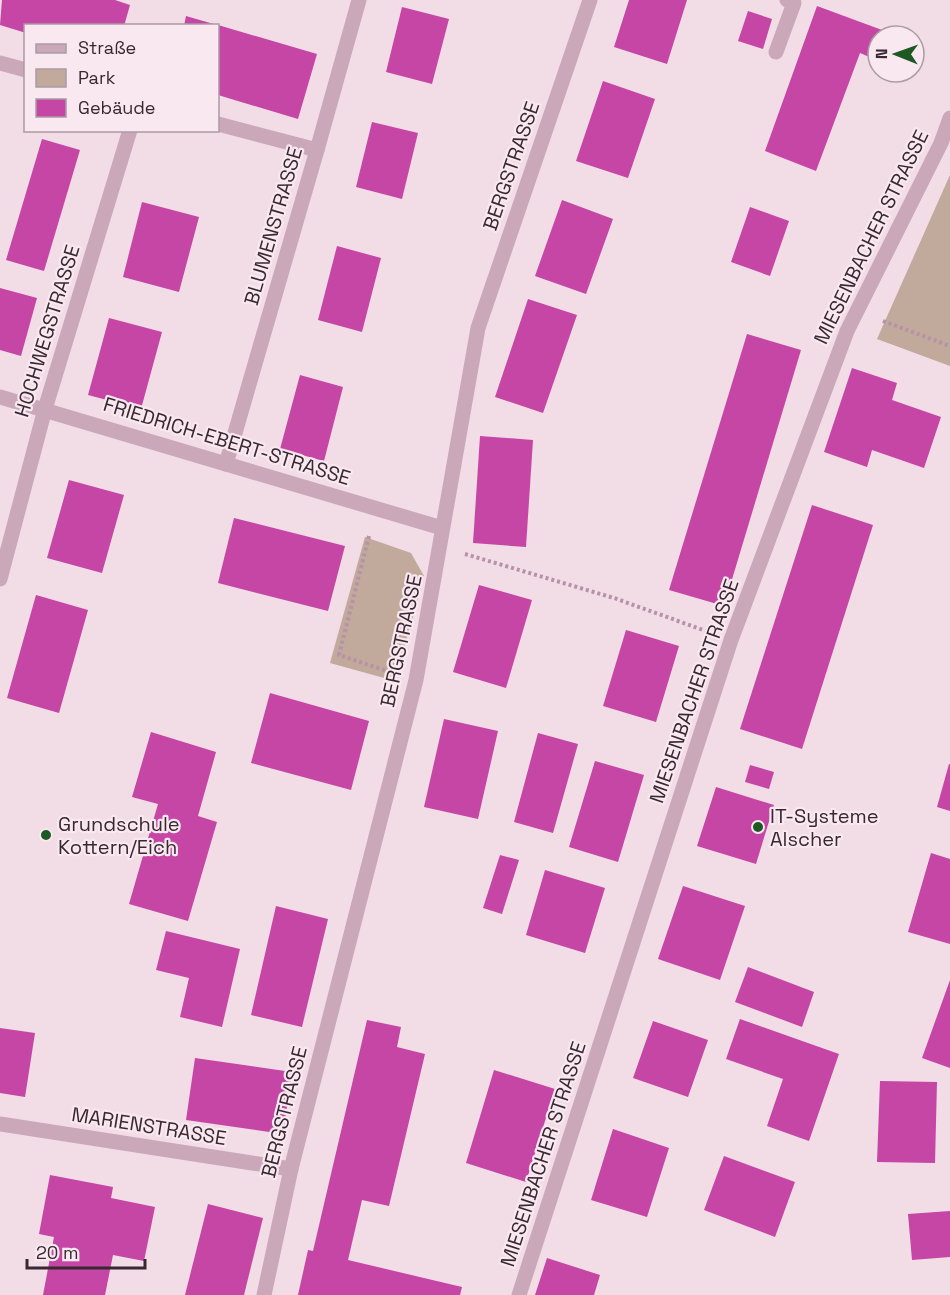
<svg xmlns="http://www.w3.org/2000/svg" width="950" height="1295" font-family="'Space Grotesk',sans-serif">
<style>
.green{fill:#c1a99c}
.building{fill:#c546a5}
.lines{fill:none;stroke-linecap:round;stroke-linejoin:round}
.path{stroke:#b692a6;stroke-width:4;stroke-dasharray:3 3;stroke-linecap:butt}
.lane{stroke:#caa8ba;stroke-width:15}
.street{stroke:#caa8ba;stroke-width:15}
.poi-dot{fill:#1e5822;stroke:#f9e8f0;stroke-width:2}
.labels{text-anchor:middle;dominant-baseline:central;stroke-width:4.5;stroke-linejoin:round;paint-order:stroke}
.street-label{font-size:20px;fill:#372832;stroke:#f9e8f0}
.poi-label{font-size:20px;fill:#372832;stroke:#f9e8f0;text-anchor:start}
</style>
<rect width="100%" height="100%" fill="#f2dce6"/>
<!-- green -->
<g class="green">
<polygon points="950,175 950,366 877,339"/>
<polygon points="365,537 411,553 424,576 395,681 330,663"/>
</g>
<!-- building -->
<g class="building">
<polygon points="2,0 115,0 130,5 124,26 26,26 26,33 0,25"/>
<polygon points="629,0 687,0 667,64 614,47"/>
<polygon points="817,6 882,30 880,36 878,36 872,58 860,53 816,171 765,151"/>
<polygon points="402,7 449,19 432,84 386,72"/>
<polygon points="748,11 772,19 763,49 738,41"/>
<polygon points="186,16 217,25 217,26 184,26"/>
<polygon points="218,25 317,54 298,119 218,95"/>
<polygon points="603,81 655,99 628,178 576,161"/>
<polygon points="372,122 418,133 402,199 356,187"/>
<polygon points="42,139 80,150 44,271 6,260"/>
<polygon points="562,200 613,219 586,294 535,276"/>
<polygon points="142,202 199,217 179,292 123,277"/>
<polygon points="750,207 789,221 770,276 731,262"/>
<polygon points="337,246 381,258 362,332 318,320"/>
<polygon points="0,288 37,298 21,356 0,350"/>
<polygon points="528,299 577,315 543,413 495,397"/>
<polygon points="109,318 162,332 141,409 88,395"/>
<polygon points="747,334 801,350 724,606 669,590"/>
<polygon points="852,368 897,383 892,400 941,417 924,468 872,450 867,467 824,452"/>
<polygon points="300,375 343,387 324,461 280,449"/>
<polygon points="480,436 533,440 526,547 473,543"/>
<polygon points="69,480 124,495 102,573 47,558"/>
<polygon points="812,505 873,525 802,749 740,729"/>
<polygon points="234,518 345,546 328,611 218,583"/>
<polygon points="479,585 532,600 506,688 453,672"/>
<polygon points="36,595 88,610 59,713 7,698"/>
<polygon points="626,630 679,646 656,722 603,706"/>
<polygon points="270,693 369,721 351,790 251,763"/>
<polygon points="444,719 498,731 478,819 424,807"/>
<polygon points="151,732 216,752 198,816 217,822 188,921 129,904 158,804 132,797"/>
<polygon points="538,733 578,744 553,833 514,822"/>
<polygon points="595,761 644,775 618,862 569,847"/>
<polygon points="949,764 950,764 950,811 937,807"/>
<polygon points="750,765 774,772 769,789 745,782"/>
<polygon points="716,787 774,805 756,864 697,846"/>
<polygon points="931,853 950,859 950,944 908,932"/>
<polygon points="500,855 519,860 502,914 483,908"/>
<polygon points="545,870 605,888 585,953 526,935"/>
<polygon points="683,886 745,906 720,980 658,959"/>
<polygon points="276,906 328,919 302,1027 251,1015"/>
<polygon points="166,931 240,949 222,1027 180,1017 189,978 156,970"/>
<polygon points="748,967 814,992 802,1027 735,1002"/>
<polygon points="950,980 950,1068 922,1058"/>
<polygon points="740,1019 839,1054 809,1141 767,1126 783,1079 726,1059"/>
<polygon points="367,1020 401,1027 397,1047 425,1054 389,1206 362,1200 348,1260 462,1287 460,1295 298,1295 308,1250 313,1251"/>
<polygon points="653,1021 708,1040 688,1097 633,1078"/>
<polygon points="0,1028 35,1033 25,1097 0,1093"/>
<polygon points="195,1058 292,1072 283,1134 186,1120"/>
<polygon points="494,1070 555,1089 526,1182 466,1163"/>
<polygon points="880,1081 937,1082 935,1163 877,1162"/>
<polygon points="613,1129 669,1148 647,1217 591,1200"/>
<polygon points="724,1156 795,1182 775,1237 704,1210"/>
<polygon points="50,1175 113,1187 111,1198 155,1207 144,1261 113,1255 105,1295 43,1295 54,1237 39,1234"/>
<polygon points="208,1204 263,1218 244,1295 185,1295"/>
<polygon points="950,1211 950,1257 912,1260 908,1214"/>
<polygon points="547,1258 600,1275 594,1295 535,1295"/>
</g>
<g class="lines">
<!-- path -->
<g class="path">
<polyline points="883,321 950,346"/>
<polyline points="369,536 339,655 390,672"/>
<polyline points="465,554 614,598 706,631"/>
</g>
<!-- lane -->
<polyline class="lane" points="776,52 794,3 787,0"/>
<!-- street -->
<g class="street">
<polyline points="0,63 26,70"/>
<polyline points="218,124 317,150"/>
<polyline points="0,397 442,528"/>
<polyline points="226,464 317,150 359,0"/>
<polyline points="0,579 45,409 130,130"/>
<polyline points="0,1124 291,1169"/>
<polyline points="264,1295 291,1169 416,680 478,328 590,0"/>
<polyline points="519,1295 731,640 847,331 941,143 950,118"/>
</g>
</g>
<!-- markers -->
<g class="poi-dot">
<circle cx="758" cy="827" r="6"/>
<circle cx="46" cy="835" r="6"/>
</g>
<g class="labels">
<!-- street labels -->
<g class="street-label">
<text transform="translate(511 166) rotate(-71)">BERGSTRASSE</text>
<text transform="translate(273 226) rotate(-74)">BLUMENSTRASSE</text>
<text transform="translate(871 237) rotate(-64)">MIESENBACHER STRASSE</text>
<text transform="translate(47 331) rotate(-73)">HOCHWEGSTRASSE</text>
<text transform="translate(227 441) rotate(17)">FRIEDRICH-EBERT-STRASSE</text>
<text transform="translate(401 641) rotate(-78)">BERGSTRASSE</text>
<text transform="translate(694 691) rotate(-71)">MIESENBACHER STRASSE</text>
<text transform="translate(284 1112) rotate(-76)">BERGSTRASSE</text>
<text transform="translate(149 1126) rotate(9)">MARIENSTRASSE</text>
<text transform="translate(543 1154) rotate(-72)">MIESENBACHER STRASSE</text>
</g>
<!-- poi labels -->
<g class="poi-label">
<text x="770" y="816">IT-Systeme<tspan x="770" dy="23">Alscher</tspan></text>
<text x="58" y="824">Grundschule<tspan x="58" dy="23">Kottern/Eich</tspan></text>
</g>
</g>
<!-- legend -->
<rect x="24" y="24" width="195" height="108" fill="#f9e8f0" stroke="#ab9ba4" stroke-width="1.5"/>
<rect x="36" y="44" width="30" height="9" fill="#caa8ba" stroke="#ab9ba4" stroke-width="1.5"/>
<text x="78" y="54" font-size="18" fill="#372832">Straße</text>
<rect x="36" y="69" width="30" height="18" fill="#c1a99c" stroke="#ab9ba4" stroke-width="1.5"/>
<text x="78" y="84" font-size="18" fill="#372832">Park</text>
<rect x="36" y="99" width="30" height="18" fill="#c546a5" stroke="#ab9ba4" stroke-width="1.5"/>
<text x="78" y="114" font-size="18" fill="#372832">Gebäude</text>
<!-- north arrow -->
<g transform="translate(896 54) rotate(271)"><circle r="28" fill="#f9e8f0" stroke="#ab9ba4" stroke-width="1.5"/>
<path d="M0-4.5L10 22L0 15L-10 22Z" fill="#1e5822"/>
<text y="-9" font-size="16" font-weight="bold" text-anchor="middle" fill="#372832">N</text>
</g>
<!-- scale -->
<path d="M27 1259v9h118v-9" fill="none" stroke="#372832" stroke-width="3"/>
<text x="36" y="1259" font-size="18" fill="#372832" stroke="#f9e8f0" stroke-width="4.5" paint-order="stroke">20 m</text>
</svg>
